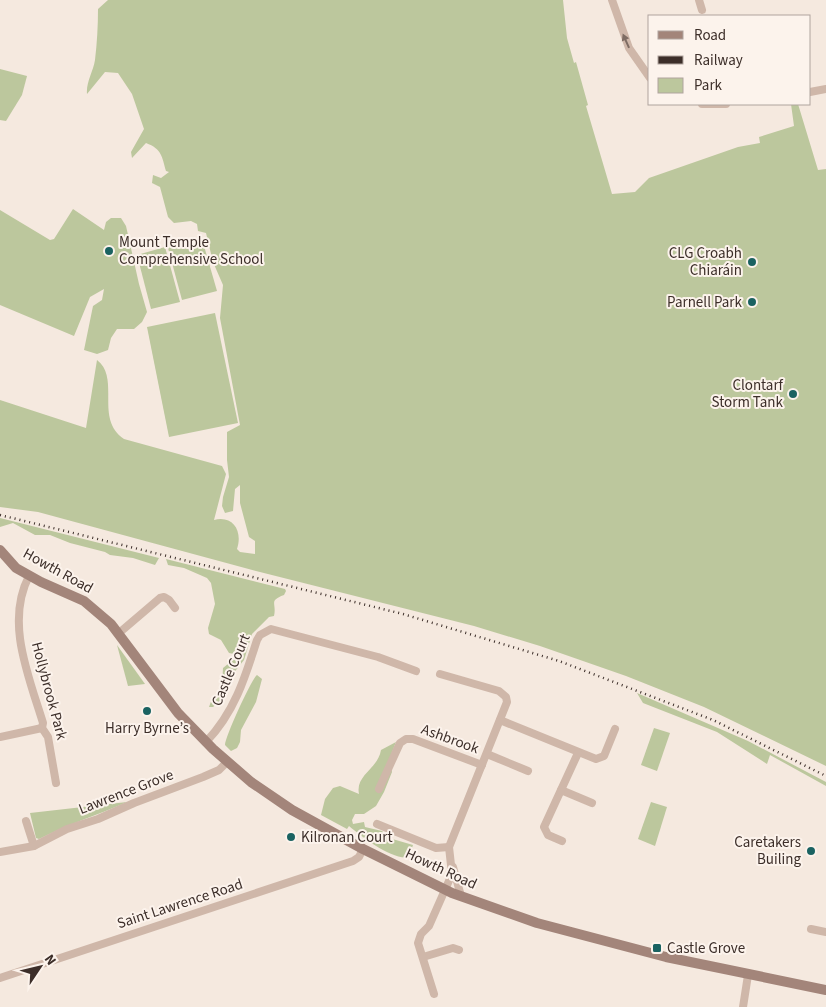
<svg xmlns="http://www.w3.org/2000/svg" width="826" height="1007" font-family="'Source Sans 3',sans-serif">
<style>
.green{fill:#bcc79d}
.lines{fill:none;stroke-linecap:round;stroke-linejoin:round}
.minor{stroke:#cfb7a9;stroke-width:8}
.secondary{stroke:#a3857a;stroke-width:10}
.rail{stroke:#3c2e29;stroke-width:2.5;stroke-dasharray:1 4;stroke-linecap:butt}
.oneway{fill:#7e6c63}
.poi-dot{fill:#1a6261;stroke:#fcf3ec;stroke-width:2}
.labels{text-anchor:middle;dominant-baseline:central;stroke-width:4;stroke-linejoin:round;paint-order:stroke}
.poi-label{font-size:15px;fill:#3c2e29;stroke:#fcf3ec;text-anchor:end}
.street-label{font-size:15px;fill:#3c2e29;stroke:#fcf3ec}
</style>
<rect width="100%" height="100%" fill="#f5e9df"/>
<!-- green -->
<g class="green">
<path d="M108 0H563L567 38 574 63 576 62 588 105 586 106 612 194 635 192 649 178 738 147 760 143 759 137 794 126 791 104H798L818 170 826 169V766L704 707 626 676 540 646 474 626 256 571 38 512 0 507V400L86 428 97 360C121 378 94 419 124 439L222 466 226 474 214 520C233 515 243 531 237 549L240 552 255 554V541L249 537 240 503V485L235 489 233 511 225 513 222 506 223 497 229 477 227 460V432L240 425 220 318 223 285 213 262 206 233 198 231 197 224 191 221 174 223 168 217 160 187 152 183 153 175 161 178 169 172 166 171C162 157 162 149 146 143L132 158 131 152 144 129 132 94 118 73 105 72 87 94C86 82 93 72 95 60 97 43 98 26 98 9Z"/>
<polygon points="0,69 27,76 22,95 6,121 0,120"/>
<polygon points="73,209 104,230 106,222 111,218 121,218 126,226 139,284 147,312 142,322 134,329 117,329 111,338 108,350 97,354 84,350 93,306 102,300 104,289 90,297 74,336 0,305 0,210 50,240 54,239"/>
<polygon points="202,239 217,291 182,300 168,248"/>
<polygon points="165,247 180,302 151,309 137,255"/>
<polygon points="215,313 238,423 169,437 147,327"/>
<polygon points="0,518 159,558 155,565 133,558 110,555 105,552 70,543 50,535 35,535 13,523 0,527"/>
<path d="M166 559 285 589 286 591 284 595C268 601 277 603 274 616L269 617 252 634 244 660 236 670 226 696 213 707H209L212 699 222 686 223 668 239 655 229 653 221 640 209 634 208 628 215 604 211 583 207 578 184 568 168 565Z"/>
<polygon points="117,645 145,684 128,686"/>
<path d="M257 675 262 679 256 702 241 730 240 742 237 748 231 751 225 745C225 737 252 678 257 675Z"/>
<polygon points="637,693 748,741 826,782 826,786 770,755 767,764 717,732 643,703"/>
<polygon points="654,728 670,733 657,771 641,765"/>
<path d="M396 742 389 760 392 772 384 792 376 806 364 814H355L352 820 353 824 364 822 365 827 382 831 389 838 413 845 409 857C393 861 361 836 349 826L347 829 321 815 325 799 333 788 340 786 359 794C355 775 378 769 381 750Z"/>
<path d="M127 802C98 815 68 824 39 839L36 838 30 813Z"/>
<polygon points="651,802 667,807 655,846 638,839"/>
</g>
<g class="lines">
<!-- minor -->
<g class="minor">
<polyline points="612,0 629,48 650,78"/>
<polyline points="699,0 702,10"/>
<polyline points="810,92 826,89"/>
<polyline points="702,104 726,104"/>
<path d="M29 576C5 622 29 677 43 723L42 728 48 737 56 783"/>
<polyline points="119,633 160,598 164,597 169,600 175,608"/>
<polyline points="500,720 596,759 604,756 615,729"/>
<polyline points="0,737 42,728"/>
<path d="M206 742C234 713 245 678 257 640L260 635 271 629 378 657 416 671"/>
<polyline points="487,754 528,771"/>
<polyline points="379,789 400,743 406,739 413,739 482,765"/>
<polyline points="561,790 592,803"/>
<polyline points="26,821 34,846"/>
<polyline points="377,824 436,848 449,847"/>
<polyline points="562,841 548,835 544,827 578,753"/>
<polyline points="0,852 34,846 67,829 98,819 134,803 203,777 219,770 227,762"/>
<polyline points="453,867 461,896"/>
<polyline points="811,929 826,932"/>
<polyline points="423,957 453,948 459,950"/>
<polyline points="0,978 353,861 359,857 363,849"/>
<polyline points="434,994 418,943 421,934 429,926 452,874 449,847 507,702 506,697 499,691 440,674"/>
<polyline points="743,1007 748,975"/>
</g>
<!-- secondary -->
<polyline class="secondary" points="0,550 16,568 41,582 84,601 111,624 178,713 213,749 251,782 292,810 363,849 452,893 537,923 666,957 826,990"/>
<!-- rail -->
<polyline class="rail" points="0,515 403,614 559,661 713,720 826,776"/>
</g>
<!-- one-way arrows -->
<defs><path id="oneway-solid" d="M-6-.8H1V-3.2L6.5 0L1 3.2V.8H-6Z" transform="scale(1.25)"/></defs>
<use class="oneway" href="#oneway-solid" transform="translate(626 41) rotate(-114)"/>
<!-- markers -->
<g class="poi-dot">
<circle cx="109" cy="251" r="5"/>
<circle cx="752" cy="262" r="5"/>
<circle cx="752" cy="302" r="5"/>
<circle cx="793" cy="394" r="5"/>
<circle cx="147" cy="711" r="5"/>
<circle cx="291" cy="837" r="5"/>
<circle cx="811" cy="851" r="5"/>
<rect x="652" y="943" width="10" height="10" rx="2.5"/>
</g>
<g class="labels">
<!-- poi labels -->
<g class="poi-label">
<text x="119" y="242" text-anchor="start">Mount Temple<tspan x="119" dy="17">Comprehensive School</tspan></text>
<text x="742" y="253">CLG Croabh<tspan x="742" dy="17">Chiaráin</tspan></text>
<text x="742" y="302">Parnell Park</text>
<text x="783" y="385">Clontarf<tspan x="783" dy="17">Storm Tank</tspan></text>
<text x="147" y="728" text-anchor="middle">Harry Byrne’s</text>
<text x="301" y="837" text-anchor="start">Kilronan Court</text>
<text x="801" y="842">Caretakers<tspan x="801" dy="17">Builing</tspan></text>
<text x="667" y="948" text-anchor="start">Castle Grove</text>
</g>
<!-- street labels -->
<g class="street-label">
<text transform="translate(58 571) rotate(29)">Howth Road</text>
<text transform="translate(231 670) rotate(-67)">Castle Court</text>
<text transform="translate(49 691) rotate(75)">Hollybrook Park</text>
<text transform="translate(450 739) rotate(20)">Ashbrook</text>
<text transform="translate(126 792) rotate(-21)">Lawrence Grove</text>
<text transform="translate(441 869) rotate(25)">Howth Road</text>
<text transform="translate(180 904) rotate(-18)">Saint Lawrence Road</text>
</g>
</g>
<!-- legend -->
<rect x="648" y="15" width="162" height="90" fill="#fcf3ec" stroke="#afa49e"/>
<rect x="658" y="31" width="25" height="8" fill="#a3857a" stroke="#afa49e"/>
<text x="694" y="40" font-size="15" fill="#3c2e29">Road</text>
<rect x="658" y="56" width="25" height="8" fill="#3c2e29" stroke="#afa49e"/>
<text x="694" y="65" font-size="15" fill="#3c2e29">Railway</text>
<rect x="658" y="78" width="25" height="15" fill="#bcc79d" stroke="#afa49e"/>
<text x="694" y="90" font-size="15" fill="#3c2e29">Park</text>
<!-- north arrow -->
<g transform="translate(40 967) rotate(55)" stroke="#fcf3ec" stroke-width="4" paint-order="stroke">
<path d="M0-4L9 19L0 12L-9 19Z" fill="#3c2e29"/>
<text y="-8" font-size="14" font-weight="bold" text-anchor="middle" fill="#3c2e29">N</text>
</g>
</svg>
